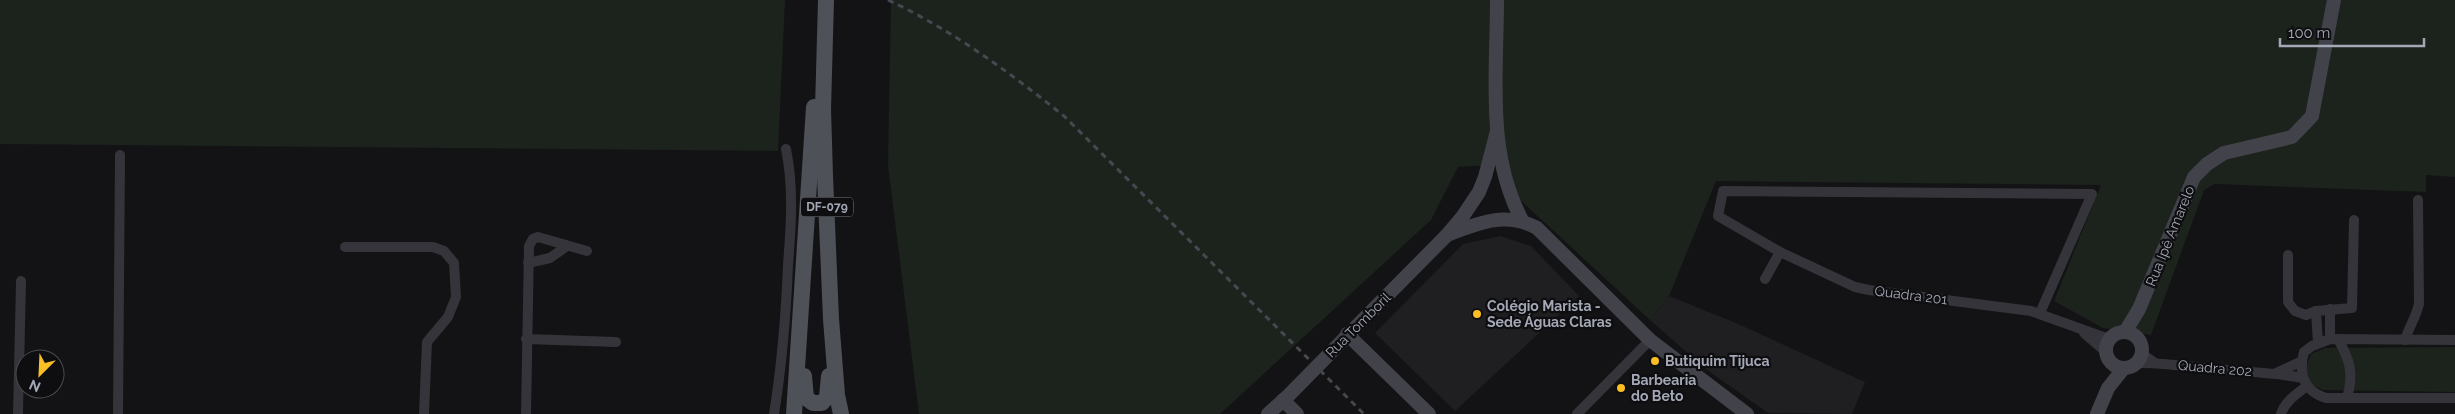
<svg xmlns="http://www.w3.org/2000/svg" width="2455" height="414" font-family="Raleway,sans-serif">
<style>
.built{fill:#1f1f22}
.green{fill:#1b231c}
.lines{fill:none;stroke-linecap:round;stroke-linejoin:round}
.street{stroke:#34343a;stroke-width:10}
.secondary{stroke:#42434a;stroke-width:14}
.primary{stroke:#4f5159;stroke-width:16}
.rail{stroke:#47484f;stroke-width:3;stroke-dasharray:6 5;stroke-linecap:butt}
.secondary-bridge{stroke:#42434a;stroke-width:14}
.poi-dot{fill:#fbbf25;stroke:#0e0e10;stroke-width:2}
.labels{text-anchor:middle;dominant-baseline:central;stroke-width:4.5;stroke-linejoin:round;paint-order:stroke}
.shield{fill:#0e0e10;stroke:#777a84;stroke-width:1}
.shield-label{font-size:12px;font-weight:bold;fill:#a4a8b6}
.street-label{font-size:14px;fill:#a4a8b6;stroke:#0e0e10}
.poi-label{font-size:14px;font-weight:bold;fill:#a4a8b6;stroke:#0e0e10;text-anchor:start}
</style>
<rect width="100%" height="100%" fill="#131315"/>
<!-- built -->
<g class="built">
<polygon points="1500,236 1531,246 1579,296 1455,411 1375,333 1463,244"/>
<polygon points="1669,296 1736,323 1865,382 1852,414 1768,413 1707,370 1650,320"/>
</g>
<!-- green -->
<g class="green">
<polygon points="0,0 785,0 778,151 0,144"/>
<polygon points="891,0 2455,0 2455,177 2426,175 2426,192 2215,184 2204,190 2151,335 2103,328 2054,301 2101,185 1716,181 1669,296 1650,320 1518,198 1505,164 1458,167 1431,220 1220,414 919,414 888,165"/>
<polygon points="2455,347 2455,392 2323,390 2310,384 2306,368 2311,354 2325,348"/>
</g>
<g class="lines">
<!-- street -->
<g class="street">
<polyline points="345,247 433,247 444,251 454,263 456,297 448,317 427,342 424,414"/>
<polyline points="1780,252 1718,216 1723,191 2092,194 2040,313"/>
<polyline points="2288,255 2288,302 2295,311 2306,315 2316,311 2352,308 2354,220"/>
<polyline points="528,263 550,258 567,246"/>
<polyline points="1765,279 1780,252 1855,287 1869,290 2031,311 2109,339"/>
<polyline points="2316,311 2318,343"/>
<polyline points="2084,333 2106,352"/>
<polyline points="526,339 616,342"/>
<polyline points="2330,339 2330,309"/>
<path d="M2338 339C2350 360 2354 374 2347 398"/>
<path d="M2405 340C2409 327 2416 317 2419 304L2418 200"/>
<path d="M2455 340 2330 339 2312 346 2304 352C2298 374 2304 391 2326 398H2455"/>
<polyline points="2141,353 2155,363"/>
<path d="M2135 363C2166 362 2195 368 2225 370 2251 372 2277 373 2303 378"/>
<polyline points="2276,373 2302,361"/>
<polyline points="18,414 21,281"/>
<polyline points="118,414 120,155"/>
<polyline points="526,414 529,246 533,239 538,237 587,251"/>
<path d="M774 414C782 364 786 315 788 265 791 226 794 188 786 149"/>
<polyline points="1577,414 1650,340"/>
<path d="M2281 414C2285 401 2297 394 2307 386"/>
</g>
<!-- secondary -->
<g class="secondary">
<path d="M1497 0C1497 74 1486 153 1522 220"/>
<path d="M1447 235C1478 223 1506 211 1537 228L1650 340 1747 414"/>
<polyline points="2125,332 2139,309 2194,177 2207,164 2224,153 2292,137 2312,116 2334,0"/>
<circle cx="2124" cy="350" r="18"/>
<polyline points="1347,334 1429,414"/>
<polyline points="1345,338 1447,235 1463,216 1479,192 1485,177 1497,131"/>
<polyline points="1283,400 1297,414"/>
<polyline points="1268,414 1287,397"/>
<polyline points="2097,414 2108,388 2124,368"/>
</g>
<!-- primary -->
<g class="primary">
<polyline points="826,0 823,109 825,176 831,319 837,395 841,414"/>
<polyline points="804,376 806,398 813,403 822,403 827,397 829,376"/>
<polyline points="794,414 814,107"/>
</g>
<!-- rail -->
<path class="rail" d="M888 0C952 30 1009 72 1064 116L1364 414"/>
<!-- secondary-bridge -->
<polyline class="secondary-bridge" points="1287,397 1345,338"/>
</g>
<!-- markers -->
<g class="poi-dot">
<circle cx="1477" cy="314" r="5"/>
<circle cx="1655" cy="361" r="5"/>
<circle cx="1621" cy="388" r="5"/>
</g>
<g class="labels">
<!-- shield labels -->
<rect class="shield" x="801" y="197.5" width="52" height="19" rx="4"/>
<g class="shield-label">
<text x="827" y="207">DF-079</text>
</g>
<!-- street labels -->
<g class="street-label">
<text transform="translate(2170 236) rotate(-68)">Rua Ipê Amarelo</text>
<text transform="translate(1911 295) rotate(7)">Quadra 201</text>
<text transform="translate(1358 325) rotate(-45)">Rua Tomboril</text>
<text transform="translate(2215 368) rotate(5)">Quadra 202</text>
</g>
<!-- poi labels -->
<g class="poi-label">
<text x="1487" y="306">Colégio Marista -<tspan x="1487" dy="16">Sede Águas Claras</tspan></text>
<text x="1665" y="361">Butiquim Tijuca</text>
<text x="1631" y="380">Barbearia<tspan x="1631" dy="16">do Beto</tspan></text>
</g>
</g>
<!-- north arrow -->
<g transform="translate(40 374) rotate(204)"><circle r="24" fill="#0e0e10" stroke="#4a4c52"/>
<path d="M0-4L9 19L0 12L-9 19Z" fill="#fbbf25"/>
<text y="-8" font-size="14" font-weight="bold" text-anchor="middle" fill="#a4a8b6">N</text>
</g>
<!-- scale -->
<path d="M2280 38v8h144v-8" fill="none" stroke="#a4a8b6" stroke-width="2.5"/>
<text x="2288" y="38" font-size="15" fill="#a4a8b6" stroke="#0e0e10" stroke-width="4" paint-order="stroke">100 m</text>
</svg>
